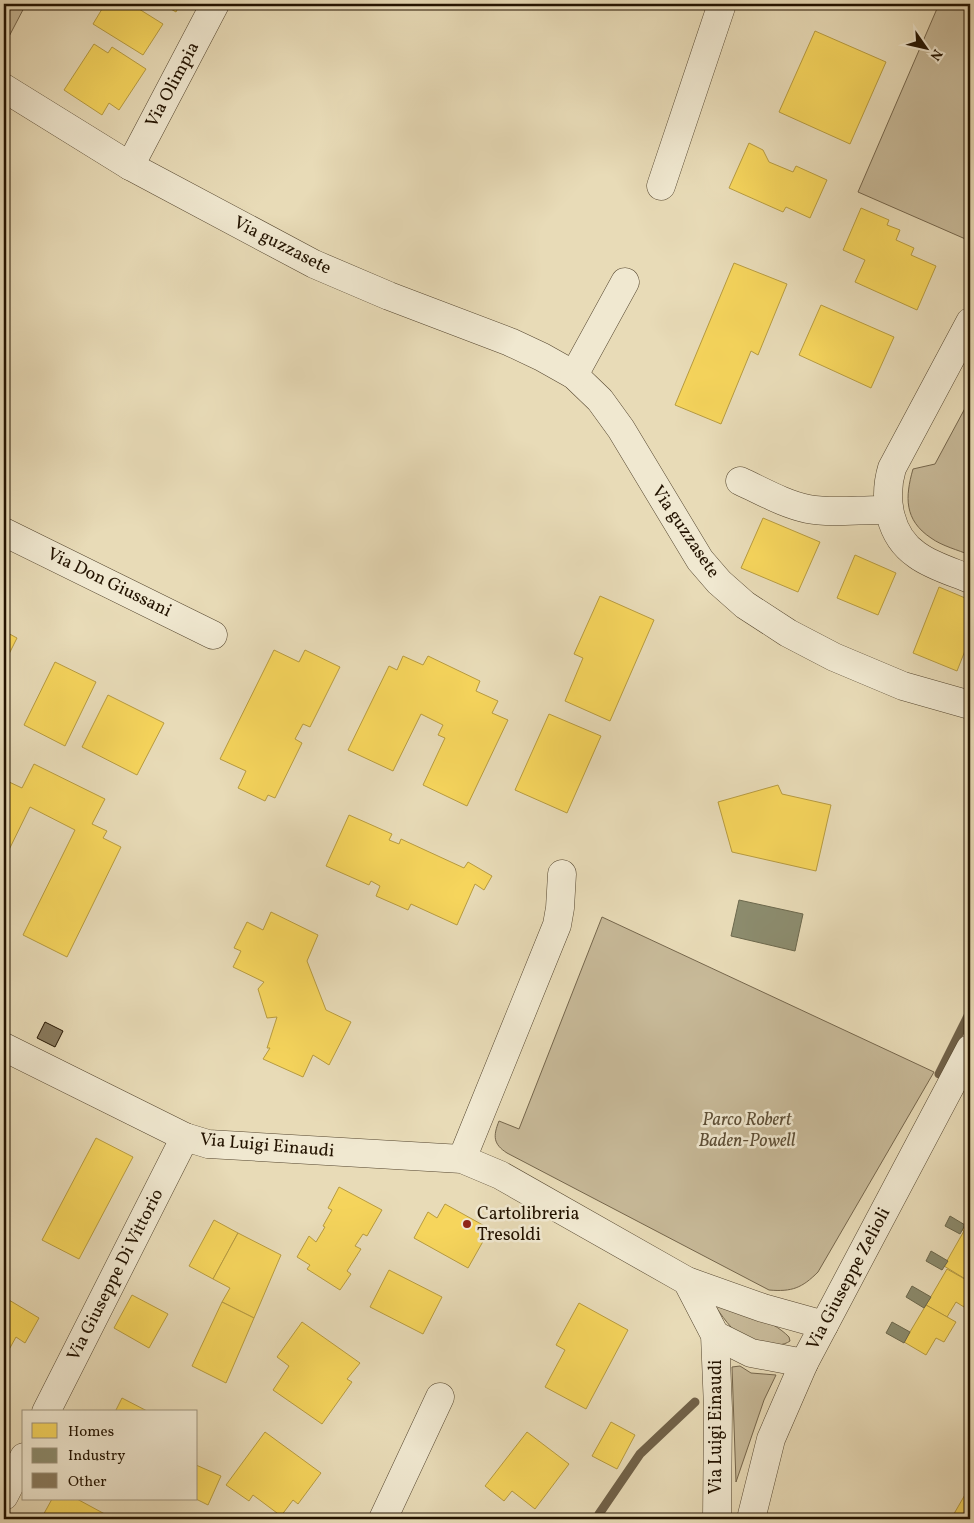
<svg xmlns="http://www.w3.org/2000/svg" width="974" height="1523" font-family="Vollkorn,serif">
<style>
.green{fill:#c7b998;stroke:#75664c}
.homes{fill:#f6d55c;stroke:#b79b40}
.industry{fill:#8c8c6e;stroke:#6c684d}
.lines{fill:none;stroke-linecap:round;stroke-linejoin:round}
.stream{stroke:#716249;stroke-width:9}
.building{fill:#897b5f;stroke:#231300}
.minor-casing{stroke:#54452e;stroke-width:29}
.minor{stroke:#f0e8d0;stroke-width:28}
.poi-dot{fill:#8f2418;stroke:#f0e8d0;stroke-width:2}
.labels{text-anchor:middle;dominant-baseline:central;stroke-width:5;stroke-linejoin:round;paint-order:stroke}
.street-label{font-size:18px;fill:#231300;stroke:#f0e8d0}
.park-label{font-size:18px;font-style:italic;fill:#5c4d35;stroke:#f0e8d0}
.poi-label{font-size:18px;fill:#231300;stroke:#f0e8d0;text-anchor:start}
</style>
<rect width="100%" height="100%" fill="#e8dbb7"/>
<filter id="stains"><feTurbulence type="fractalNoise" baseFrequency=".004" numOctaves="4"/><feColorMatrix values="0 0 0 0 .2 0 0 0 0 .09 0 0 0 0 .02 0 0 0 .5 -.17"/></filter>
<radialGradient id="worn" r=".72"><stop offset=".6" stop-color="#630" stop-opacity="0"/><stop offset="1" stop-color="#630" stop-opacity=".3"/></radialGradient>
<!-- green -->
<g class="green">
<polygon points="4,4 26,4 4,46"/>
<polygon points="939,4 970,4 970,241 858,192"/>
<path d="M970 399V555C958 550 942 546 931 538 904 520 905 497 913 469L935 464Z"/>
<path d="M602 917 934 1072 818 1272C802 1288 792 1292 769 1290L507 1153C493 1144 493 1136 499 1121L519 1129Z"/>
<path d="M709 1298C732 1305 773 1320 789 1337L790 1341C778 1350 752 1342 740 1335 728 1327 718 1309 709 1298Z"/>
<polygon points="740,1366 751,1373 776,1375 764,1400 736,1482 732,1367"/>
</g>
<!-- homes -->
<g class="homes">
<polygon points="105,4 131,4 163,24 143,55 93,24"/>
<polygon points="162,4 180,4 176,12"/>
<polygon points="857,4 881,4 876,7 871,8"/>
<polygon points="815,31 886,62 850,144 779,112"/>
<polygon points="94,44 108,53 112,47 146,69 119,110 109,103 102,115 64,90"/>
<polygon points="749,143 763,150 769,162 793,172 796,166 827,180 810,218 786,207 783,212 729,188"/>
<polygon points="861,208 889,220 887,225 900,230 896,240 914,248 911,255 936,266 917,310 855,282 865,260 843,250"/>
<polygon points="734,263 787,284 758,355 751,351 721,424 675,405"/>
<polygon points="821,305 894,337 871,388 799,355"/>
<polygon points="763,518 820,542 798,592 741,568"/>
<polygon points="855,555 896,573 878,615 837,598"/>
<polygon points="939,587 970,600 970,638 957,671 913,653"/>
<polygon points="600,596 654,620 610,721 565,701 583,658 574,654"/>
<polygon points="4,631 17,638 4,664"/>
<polygon points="274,650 299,662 305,650 340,667 310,727 303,724 295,739 302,743 275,798 268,795 265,801 238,788 246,771 220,759"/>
<polygon points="403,656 423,665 428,656 480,681 476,691 498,701 492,713 508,720 467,806 423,785 445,738 438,735 443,725 421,714 393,771 348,750 389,666 397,670"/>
<polygon points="55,662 96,682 65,746 24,725"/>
<polygon points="108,695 164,723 137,775 82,747"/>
<polygon points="549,714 601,736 567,813 515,790"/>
<polygon points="34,764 105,799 92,824 107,831 103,838 121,847 67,957 23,935 75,830 30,807 4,860 4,787 7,781 22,788"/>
<polygon points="778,785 782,794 831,805 816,871 732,852 718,802"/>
<polygon points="349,815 392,834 389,840 399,844 401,839 464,868 468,862 492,876 484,890 475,884 457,925 411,904 408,910 376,896 380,886 371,881 369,885 326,866"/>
<polygon points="271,912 318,935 307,961 326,1010 351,1022 329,1065 313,1055 303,1077 263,1059 270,1048 267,1048 277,1017 267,1018 258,989 264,982 233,967 241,951 234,948 247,922 263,930"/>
<polygon points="96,1138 133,1157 79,1259 42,1240"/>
<polygon points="339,1187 382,1210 367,1236 363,1234 355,1246 361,1249 347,1271 351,1274 340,1290 307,1269 310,1265 297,1257 309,1236 316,1242 325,1227 323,1226 332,1210 328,1208"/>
<polygon points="445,1204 490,1229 468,1268 414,1238 428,1212 437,1218"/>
<polygon points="970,1217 970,1235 962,1230"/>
<polygon points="214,1220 238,1233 213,1279 189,1266"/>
<polygon points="964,1231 970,1235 970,1274 967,1280 944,1266"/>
<polygon points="238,1233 281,1255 254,1318 222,1302 230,1288 213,1279"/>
<polygon points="947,1269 970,1282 970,1297 964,1307 956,1302 947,1317 926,1305"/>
<polygon points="389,1270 442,1297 423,1334 370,1307"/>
<polygon points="132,1295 168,1314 149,1348 114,1328"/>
<polygon points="4,1297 39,1318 25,1343 16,1337 6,1355 4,1354"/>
<polygon points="222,1302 254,1318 226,1383 192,1366"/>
<polygon points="579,1303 628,1330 586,1409 545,1387 565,1350 556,1345"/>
<polygon points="926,1305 956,1322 944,1342 936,1338 926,1355 904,1342"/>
<polygon points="302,1322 360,1363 347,1379 352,1382 322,1424 273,1390 289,1366 277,1357"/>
<polygon points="122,1398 149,1412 115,1412"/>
<polygon points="611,1422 635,1435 617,1469 592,1456"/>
<polygon points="265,1432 321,1473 298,1504 293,1500 281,1516 253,1495 249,1501 226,1485"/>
<polygon points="527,1432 569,1464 535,1509 512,1491 504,1501 485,1486"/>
<polygon points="196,1465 221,1476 208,1505 196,1499"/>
<polygon points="970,1486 970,1519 951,1519"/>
<polygon points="52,1499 77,1499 114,1519 41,1519"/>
</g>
<!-- industry -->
<g class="industry">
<polygon points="739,900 803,914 795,951 731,936"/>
<polygon points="950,1216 965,1225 960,1234 945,1226"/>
<polygon points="931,1251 948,1261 942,1270 926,1261"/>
<polygon points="912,1286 931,1297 924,1308 906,1297"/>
<polygon points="892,1322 910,1332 904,1343 886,1333"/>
</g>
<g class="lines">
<!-- stream -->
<g class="stream">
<polyline points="939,1074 970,1012"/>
<polyline points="598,1519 599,1514 640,1454 695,1402"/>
</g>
</g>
<!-- building -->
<polygon class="building" points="45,1022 63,1031 55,1047 37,1038"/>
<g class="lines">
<defs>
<g id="minor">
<polyline points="4,88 130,166 314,264 389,296 510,342 542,357 574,375 600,400 621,429 700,560 719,582 745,605 788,633 834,657 903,686 970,705"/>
<polyline points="130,166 215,4"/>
<polyline points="661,186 722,4"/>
<path d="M970 322 892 468C883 498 889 536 917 555 932 566 953 572 970 579"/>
<polyline points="574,375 625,282"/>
<path d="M740 481C762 491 784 504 808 509 834 514 862 509 888 510"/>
<polyline points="4,532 213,635"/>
<polyline points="4,1047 185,1137 208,1144 462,1159 500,1175 687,1281 763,1308 824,1325"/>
<polyline points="462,1159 557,925 560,908 562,874"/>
<polyline points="687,1281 715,1335 718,1408 717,1519"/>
<polyline points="715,1335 751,1353 804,1363"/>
<polyline points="46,1412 185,1137"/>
<polyline points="4,1496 24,1457"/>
<polyline points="383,1519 440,1397"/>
<polyline points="751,1519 771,1439 804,1363 970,1049"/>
</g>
</defs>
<!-- minor casing -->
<use href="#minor" class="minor-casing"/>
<!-- minor -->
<use href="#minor" class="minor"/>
</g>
<!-- markers -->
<circle class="poi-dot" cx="467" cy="1224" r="5"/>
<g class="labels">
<!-- street labels -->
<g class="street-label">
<text transform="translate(173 85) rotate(-62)">Via Olimpia</text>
<text transform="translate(282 246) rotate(27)">Via guzzasete</text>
<text transform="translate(685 532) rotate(56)">Via guzzasete</text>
<text transform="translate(109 583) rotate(26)">Via Don Giussani</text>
<text transform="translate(267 1146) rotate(5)">Via Luigi Einaudi</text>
<text transform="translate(116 1275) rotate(-63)">Via Giuseppe Di Vittorio</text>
<text transform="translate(849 1279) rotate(-62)">Via Giuseppe Zelioli</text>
<text transform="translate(716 1427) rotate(-90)">Via Luigi Einaudi</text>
</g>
<!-- park labels -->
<g class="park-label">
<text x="747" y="1120">Parco Robert<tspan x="747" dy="21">Baden-Powell</tspan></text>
</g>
<!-- poi labels -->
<g class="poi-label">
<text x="477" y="1214">Cartolibreria<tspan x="477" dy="21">Tresoldi</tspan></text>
</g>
</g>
<!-- margin -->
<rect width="974" height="1523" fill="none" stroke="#e8dbb7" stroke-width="20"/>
<rect x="5" y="5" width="964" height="1513" fill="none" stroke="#231300" stroke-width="2.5"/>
<rect x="10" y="10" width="954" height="1503" fill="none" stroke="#231300"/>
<!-- legend -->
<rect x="22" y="1410" width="175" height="90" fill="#f0e8d0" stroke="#9e937d"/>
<rect x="32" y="1423" width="25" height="15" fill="#f6d55c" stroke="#9e937d"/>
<text x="68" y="1436" font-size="15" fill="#231300">Homes</text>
<rect x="32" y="1448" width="25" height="15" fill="#8c8c6e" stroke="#9e937d"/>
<text x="68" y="1460" font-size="15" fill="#231300">Industry</text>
<rect x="32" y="1473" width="25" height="15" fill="#897b5f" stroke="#9e937d"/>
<text x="68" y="1486" font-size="15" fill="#231300">Other</text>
<!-- north arrow -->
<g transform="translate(926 48) rotate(124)" stroke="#f0e8d0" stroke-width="4" paint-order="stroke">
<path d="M0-4L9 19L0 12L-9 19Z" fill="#231300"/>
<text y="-8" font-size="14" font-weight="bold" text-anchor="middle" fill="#231300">N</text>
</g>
<rect width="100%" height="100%" filter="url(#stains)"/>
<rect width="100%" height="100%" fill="url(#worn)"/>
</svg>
